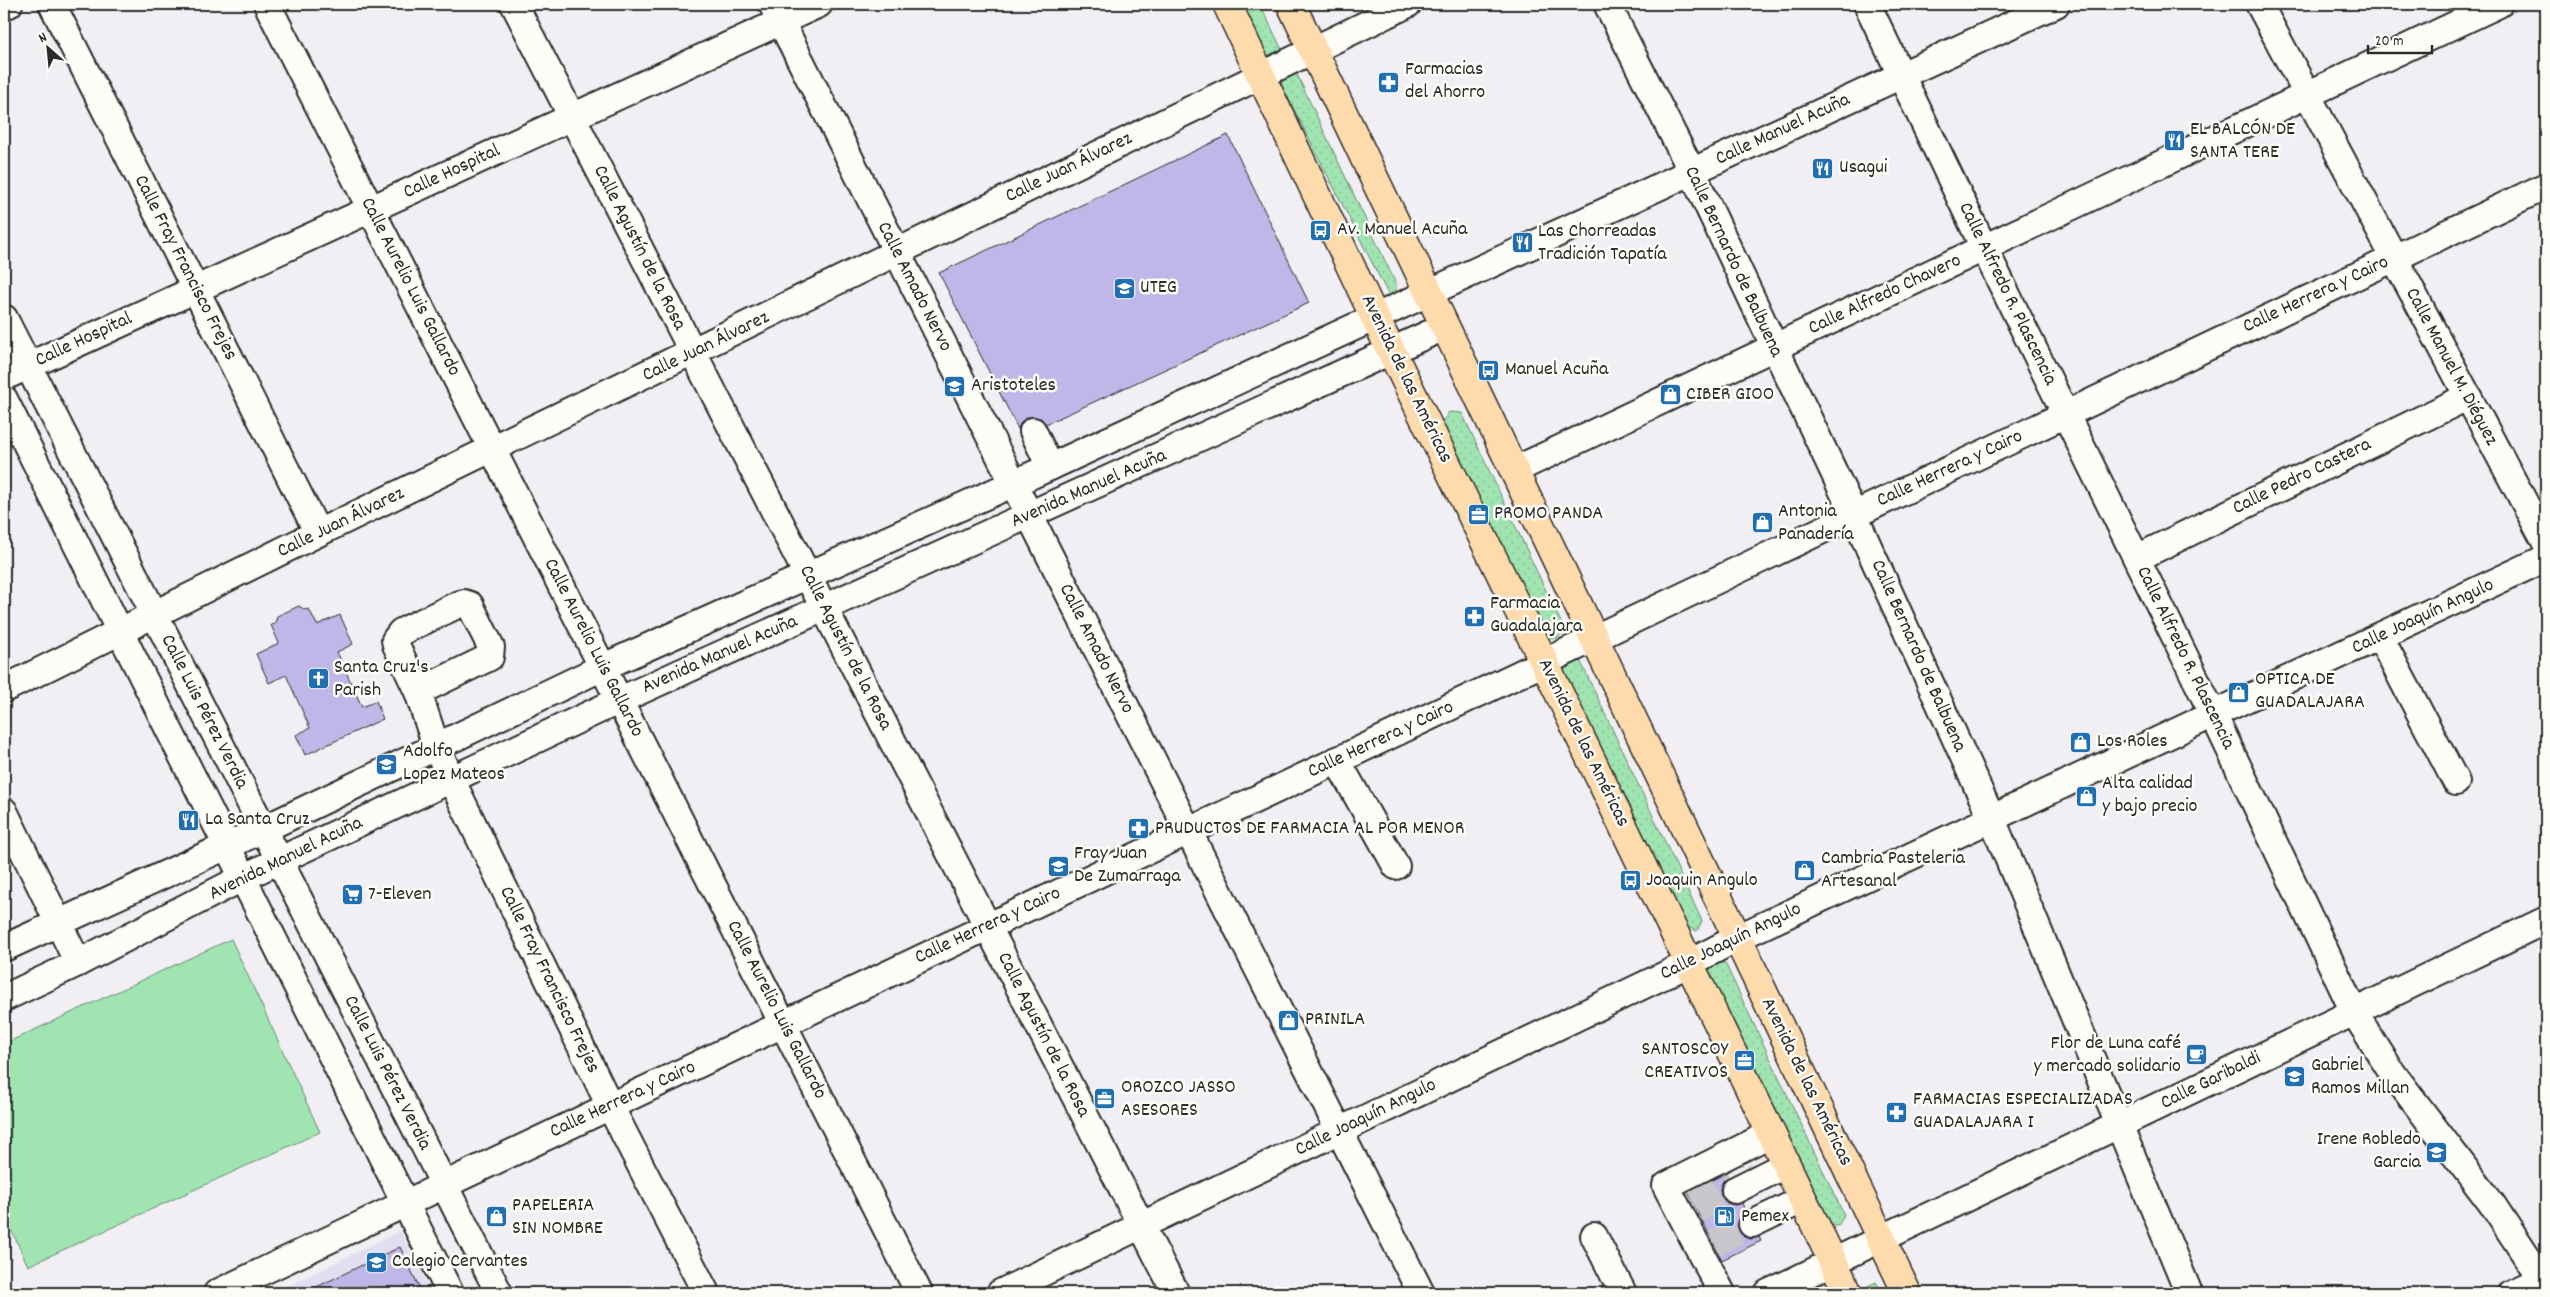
<svg xmlns="http://www.w3.org/2000/svg" width="2550" height="1297" font-family="Dekko,sans-serif">
<style>
.built{fill:#e2ddf0}
.garden{fill:url(#garden-dots);stroke:#66886e}
.pitch{fill:#a0e5b1;stroke:#66886e}
.building{fill:#c0b6e7;stroke:#2b2b2b}
.lines{fill:none;stroke-linecap:round;stroke-linejoin:round}
.minor-tunnel{stroke:#c9c7cc;stroke-width:26;stroke-dasharray:26 13;stroke-linecap:butt}
.minor-casing{stroke:#2b2b2b;stroke-width:30}
.major-casing{stroke:#2b2b2b;stroke-width:31}
.minor{stroke:#fdfcf7;stroke-width:26}
.major{stroke:#fedbac;stroke-width:28}
.labels{text-anchor:middle;dominant-baseline:central;stroke-width:5;stroke-linejoin:round;paint-order:stroke}
.poi-label{font-size:20px;fill:#2b2b2b;stroke:#fdfcf7;text-anchor:start}
.street-label{font-size:20px;fill:#2b2b2b;stroke:#fdfcf7}
</style>
<defs>
<pattern id="garden-dots" width="8" height="8" patternUnits="userSpaceOnUse" patternTransform="scale(1.25)"><rect width="8" height="8" fill="#a0e5b1"/><path d="M2 2h.1M6 6h.1" fill="none" stroke="#8ac598" stroke-width="1.8" stroke-linecap="round"/></pattern>
</defs>
<rect width="100%" height="100%" fill="#f1eef4"/>
<filter id="ink" filterUnits="userSpaceOnUse"><feTurbulence type="fractalNoise" baseFrequency=".02" numOctaves="2"/><feDisplacementMap in="SourceGraphic" scale="10" xChannelSelector="R" yChannelSelector="G"/><feConvolveMatrix kernelMatrix="1 2 1 2 8 2 1 2 1" color-interpolation-filters="sRGB"/></filter>
<g filter="url(#ink)">
<!-- built -->
<polygon class="built" points="400,1231 431,1293 274,1293"/>
<!-- garden -->
<g class="garden">
<polygon points="1239,4 1260,4 1285,56 1267,64"/>
<polygon points="1293,66 1396,284 1396,295 1389,296 1277,76"/>
<polygon points="1449,412 1462,413 1565,631 1557,638 1546,638 1442,422"/>
<polygon points="1567,658 1579,658 1702,921 1697,931 1685,926 1561,669"/>
<polygon points="1713,962 1725,963 1844,1215 1838,1226 1827,1225 1708,973"/>
<polygon points="1876,1282 1882,1293 1862,1293 1860,1290"/>
</g>
<!-- pitch -->
<polygon class="pitch" points="231,939 320,1132 28,1266 4,1214 4,1044"/>
<!-- building -->
<g class="building">
<polygon points="1228,135 1309,303 1046,424 1041,418 1027,417 1021,422 1018,429 939,273"/>
<polygon points="299,606 305,610 309,609 317,625 340,615 353,644 337,652 362,707 376,701 383,719 305,755 296,735 310,728 286,675 269,683 256,654 279,643 271,625 275,624 277,616"/>
<polygon points="1726,1173 1728,1177 1723,1181 1720,1189 1721,1196 1727,1203 1735,1205 1742,1203 1745,1211 1740,1215 1737,1222 1739,1231 1744,1237 1751,1239 1759,1237 1761,1241 1722,1260 1688,1192"/>
<polygon points="400,1247 422,1293 304,1293"/>
</g>
<g class="lines">
<!-- minor-tunnel -->
<g class="minor-tunnel">
<polyline points="1689,1193 1727,1174"/>
<polyline points="1697,1210 1735,1190"/>
<polyline points="1714,1243 1752,1224"/>
</g>
<defs>
<g id="minor">
<polyline points="52,4 318,533"/>
<polyline points="267,4 919,1293"/>
<polyline points="514,4 1176,1293"/>
<polyline points="772,4 1421,1293"/>
<polyline points="1607,4 1692,172 1854,515 1992,819 2189,1293"/>
<polyline points="1867,4 1984,248 2213,714 2354,1012 2391,1071 2492,1204 2546,1286"/>
<polyline points="2259,4 2546,543"/>
<polyline points="4,6 9,4"/>
<polyline points="4,318 499,1293"/>
<polyline points="4,377 819,4"/>
<polyline points="4,399 450,1293"/>
<polyline points="1033,431 1050,467"/>
<polyline points="1515,470 2499,4"/>
<polyline points="2137,558 2467,397"/>
<polyline points="2380,637 2456,782"/>
<polyline points="4,689 318,533 1408,4"/>
<polyline points="418,692 490,657 491,647 470,605 464,603 457,605 401,632 395,640 396,645 418,692 436,746 452,781 610,1106 706,1293"/>
<polyline points="1337,760 1396,866"/>
<polyline points="4,811 78,963"/>
<polyline points="4,948 266,828 603,667 1050,467 2056,4"/>
<polyline points="4,998 78,963 242,878 620,700 1444,327"/>
<polyline points="1735,1190 1785,1165"/>
<polyline points="1752,1224 1802,1200"/>
<polyline points="1594,1236 1623,1293"/>
<polyline points="217,1293 2546,186"/>
<polyline points="1000,1293 1688,964 1737,938 2546,558"/>
<polyline points="1722,1293 1666,1186 1770,1134"/>
<polyline points="1768,1293 2546,920"/>
<polyline points="2512,1293 2546,1277"/>
</g>
<g id="major">
<polyline points="1227,4 1374,316 1544,662 1848,1293"/>
<polyline points="1291,4 1907,1293"/>
</g>
</defs>
<!-- minor casing -->
<use href="#minor" class="minor-casing"/>
<!-- major casing -->
<use href="#major" class="major-casing"/>
<!-- minor -->
<use href="#minor" class="minor"/>
<!-- major -->
<use href="#major" class="major"/>
</g>
</g>
<!-- icons -->
<defs>
<symbol id="pharmacy-square" viewBox="-11 -11 22 22"><rect x="-9" y="-9" width="18" height="18" rx="4" fill="#1f6fb2" stroke="#fdfcf7"/><path d="M-2-6h4v4h4v4h-4v4h-4v-4h-4v-4h4Z" fill="#fff"/></symbol>
<symbol id="restaurant-square" viewBox="-11 -11 22 22"><rect x="-9" y="-9" width="18" height="18" rx="4" fill="#1f6fb2" stroke="#fdfcf7"/><path d="M-5-6h1v4h1v-4h1v4h1v-4h1v5L-1.5 .5V6h-2V.5L-5-1ZM5-6V6H3V1.5H1.5Q1.5-4 5-6Z" fill="#fff"/></symbol>
<symbol id="bus-square" viewBox="-11 -11 22 22"><rect x="-9" y="-9" width="18" height="18" rx="4" fill="#1f6fb2" stroke="#fdfcf7"/><path d="M-5-6H5V4H4V6H2V4H-2V6H-4V4H-5ZM-3.5-4V0h7V-4ZM-3.5 1.2v1.5H-2V1.2ZM2 1.2v1.5H3.5V1.2Z" fill="#fff"/></symbol>
<symbol id="university-square" viewBox="-11 -11 22 22"><rect x="-9" y="-9" width="18" height="18" rx="4" fill="#1f6fb2" stroke="#fdfcf7"/><path d="M0-5L7-2L0 1L-7-2ZM-4 1L0 2.5L4 1V4Q0 6-4 4Z" fill="#fff"/></symbol>
<symbol id="shop-square" viewBox="-11 -11 22 22"><rect x="-9" y="-9" width="18" height="18" rx="4" fill="#1f6fb2" stroke="#fdfcf7"/><path d="M-5-2.5h2.3a2.7 3.5 0 0 1 5.4 0H5L5.5 6h-11ZM-1.5-2.5h3a1.5 2.3 0 0 0-3 0Z" fill="#fff"/></symbol>
<symbol id="office-square" viewBox="-11 -11 22 22"><rect x="-9" y="-9" width="18" height="18" rx="4" fill="#1f6fb2" stroke="#fdfcf7"/><path d="M-6-3h4V-5.5h4V-3h4V5H-6ZM-1-4.5V-3h2v-1.5ZM-6 0V1H6V0Z" fill="#fff"/></symbol>
<symbol id="church-square" viewBox="-11 -11 22 22"><rect x="-9" y="-9" width="18" height="18" rx="4" fill="#1f6fb2" stroke="#fdfcf7"/><path d="M-1.2-6h2.4v3.5h3.3v2.4h-3.3V6h-2.4V-.1h-3.3v-2.4h3.3Z" fill="#fff"/></symbol>
<symbol id="school-square" viewBox="-11 -11 22 22"><rect x="-9" y="-9" width="18" height="18" rx="4" fill="#1f6fb2" stroke="#fdfcf7"/><path d="M0-5L7-2L0 1L-7-2ZM-4 1L0 2.5L4 1V4Q0 6-4 4Z" fill="#fff"/></symbol>
<symbol id="supermarket-square" viewBox="-11 -11 22 22"><rect x="-9" y="-9" width="18" height="18" rx="4" fill="#1f6fb2" stroke="#fdfcf7"/><path d="M-6-5.5h2.5l.6 2H6L4.5 2H-2.5L-4.4-4H-6ZM-1.5 3.2a1.3 1.3 0 1 0 .1 0ZM3 3.2a1.3 1.3 0 1 0 .1 0Z" fill="#fff"/></symbol>
<symbol id="cafe-square" viewBox="-11 -11 22 22"><rect x="-9" y="-9" width="18" height="18" rx="4" fill="#1f6fb2" stroke="#fdfcf7"/><path d="M-5.5-4.5H6V0H3Q3 3.5 0 3.5H-2.5Q-5.5 3.5-5.5 0ZM3-3.2v2h1.7v-2ZM-6 4.5H4V6H-6Z" fill="#fff"/></symbol>
<symbol id="fuel-square" viewBox="-11 -11 22 22"><rect x="-9" y="-9" width="18" height="18" rx="4" fill="#1f6fb2" stroke="#fdfcf7"/><path d="M-5.5-6h7V0h2V4h1.3V-2.5L3-4.5l.8-.8L6-3V5H2.5V1h-1V6h-7ZM-4.2-4.7v3.2H.2V-4.7Z" fill="#fff"/></symbol>
</defs>
<g fill-rule="evenodd">
<use href="#pharmacy-square" x="1376" y="70" width="25" height="25"/>
<use href="#restaurant-square" x="2162" y="128" width="25" height="25"/>
<use href="#restaurant-square" x="1810" y="156" width="25" height="25"/>
<use href="#bus-square" x="1308" y="218" width="25" height="25"/>
<use href="#restaurant-square" x="1510" y="230" width="25" height="25"/>
<use href="#university-square" x="1112" y="276" width="25" height="25"/>
<use href="#bus-square" x="1476" y="358" width="25" height="25"/>
<use href="#university-square" x="942" y="374" width="25" height="25"/>
<use href="#shop-square" x="1658" y="382" width="25" height="25"/>
<use href="#office-square" x="1466" y="502" width="25" height="25"/>
<use href="#shop-square" x="1750" y="510" width="25" height="25"/>
<use href="#pharmacy-square" x="1462" y="604" width="25" height="25"/>
<use href="#church-square" x="306" y="666" width="25" height="25"/>
<use href="#shop-square" x="2226" y="680" width="25" height="25"/>
<use href="#shop-square" x="2068" y="730" width="25" height="25"/>
<use href="#school-square" x="374" y="752" width="25" height="25"/>
<use href="#shop-square" x="2074" y="784" width="25" height="25"/>
<use href="#restaurant-square" x="176" y="808" width="25" height="25"/>
<use href="#pharmacy-square" x="1126" y="816" width="25" height="25"/>
<use href="#school-square" x="1046" y="854" width="25" height="25"/>
<use href="#shop-square" x="1792" y="858" width="25" height="25"/>
<use href="#bus-square" x="1618" y="868" width="25" height="25"/>
<use href="#supermarket-square" x="340" y="882" width="25" height="25"/>
<use href="#shop-square" x="1276" y="1008" width="25" height="25"/>
<use href="#cafe-square" x="2184" y="1042" width="25" height="25"/>
<use href="#office-square" x="1732" y="1048" width="25" height="25"/>
<use href="#school-square" x="2282" y="1064" width="25" height="25"/>
<use href="#office-square" x="1092" y="1086" width="25" height="25"/>
<use href="#pharmacy-square" x="1884" y="1100" width="25" height="25"/>
<use href="#school-square" x="2424" y="1140" width="25" height="25"/>
<use href="#shop-square" x="484" y="1204" width="25" height="25"/>
<use href="#fuel-square" x="1712" y="1204" width="25" height="25"/>
<use href="#university-square" x="364" y="1250" width="25" height="25"/>
</g>
<g class="labels">
<!-- poi labels -->
<g class="poi-label">
<text x="1405" y="70">Farmacias<tspan x="1405" dy="23">del Ahorro</tspan></text>
<text x="2190" y="130">EL BALCÓN DE<tspan x="2190" dy="23">SANTA TERE</tspan></text>
<text x="1839" y="168">Usagui</text>
<text x="1337" y="230">Av. Manuel Acuña</text>
<text x="1538" y="232">Las Chorreadas<tspan x="1538" dy="23">Tradición Tapatía</tspan></text>
<text x="1140" y="288">UTEG</text>
<text x="1505" y="370">Manuel Acuña</text>
<text x="971" y="386">Aristoteles</text>
<text x="1686" y="395">CIBER GIOO</text>
<text x="1778" y="512">Antonia<tspan x="1778" dy="23">Panadería</tspan></text>
<text x="1494" y="514">PROMO PANDA</text>
<text x="1490" y="604">Farmacia<tspan x="1490" dy="23">Guadalajara</tspan></text>
<text x="334" y="668">Santa Cruz's<tspan x="334" dy="23">Parish</tspan></text>
<text x="2255" y="680">OPTICA DE<tspan x="2255" dy="23">GUADALAJARA</tspan></text>
<text x="2097" y="742">Los Roles</text>
<text x="403" y="752">Adolfo<tspan x="403" dy="23">Lopez Mateos</tspan></text>
<text x="2102" y="784">Alta calidad<tspan x="2102" dy="23">y bajo precio</tspan></text>
<text x="205" y="820">La Santa Cruz</text>
<text x="1155" y="829">PRUDUCTOS DE FARMACIA AL POR MENOR</text>
<text x="1074" y="854">Fray Juan<tspan x="1074" dy="23">De Zumarraga</tspan></text>
<text x="1821" y="859">Cambria Pasteleria<tspan x="1821" dy="23">Artesanal</tspan></text>
<text x="1646" y="881">Joaquin Angulo</text>
<text x="368" y="895">7-Eleven</text>
<text x="1305" y="1020">PRINILA</text>
<text x="2181" y="1044" text-anchor="end">Flor de Luna café<tspan x="2181" dy="23">y mercado solidario</tspan></text>
<text x="1728" y="1050" text-anchor="end">SANTOSCOY<tspan x="1728" dy="23">CREATIVOS</tspan></text>
<text x="2311" y="1066">Gabriel<tspan x="2311" dy="23">Ramos Millan</tspan></text>
<text x="1121" y="1088">OROZCO JASSO<tspan x="1121" dy="23">ASESORES</tspan></text>
<text x="1913" y="1100">FARMACIAS ESPECIALIZADAS<tspan x="1913" dy="23">GUADALAJARA I</tspan></text>
<text x="2421" y="1140" text-anchor="end">Irene Robledo<tspan x="2421" dy="23">Garcia</tspan></text>
<text x="512" y="1206">PAPELERIA<tspan x="512" dy="23">SIN NOMBRE</tspan></text>
<text x="1741" y="1217">Pemex</text>
<text x="392" y="1262">Colegio Cervantes</text>
</g>
<!-- street labels -->
<g class="street-label">
<text transform="translate(1783 130) rotate(-25)">Calle Manuel Acuña</text>
<text transform="translate(1069 168) rotate(-26)">Calle Juan Álvarez</text>
<text transform="translate(452 172) rotate(-25)">Calle Hospital</text>
<text transform="translate(639 248) rotate(63)">Calle Agustín de la Rosa</text>
<text transform="translate(1733 262) rotate(65)">Calle Bernardo de Balbuena</text>
<text transform="translate(185 268) rotate(63)">Calle Fray Francisco Frejes</text>
<text transform="translate(410 287) rotate(63)">Calle Aurelio Luis Gallardo</text>
<text transform="translate(914 287) rotate(63)">Calle Amado Nervo</text>
<text transform="translate(2007 294) rotate(64)">Calle Alfredo R. Plascencia</text>
<text transform="translate(1885 295) rotate(-25)">Calle Alfredo Chavero</text>
<text transform="translate(2316 295) rotate(-25)">Calle Herrera y Cairo</text>
<text transform="translate(84 340) rotate(-25)">Calle Hospital</text>
<text transform="translate(706 347) rotate(-26)">Calle Juan Álvarez</text>
<text transform="translate(2451 367) rotate(62)">Calle Manuel M. Diéguez</text>
<text transform="translate(1406 379) rotate(64)">Avenida de las Américas</text>
<text transform="translate(1950 469) rotate(-25)">Calle Herrera y Cairo</text>
<text transform="translate(2302 477) rotate(-26)">Calle Pedro Castera</text>
<text transform="translate(1089 489) rotate(-24)">Avenida Manuel Acuña</text>
<text transform="translate(341 523) rotate(-26)">Calle Juan Álvarez</text>
<text transform="translate(2423 617) rotate(-25)">Calle Joaquín Angulo</text>
<text transform="translate(593 648) rotate(63)">Calle Aurelio Luis Gallardo</text>
<text transform="translate(845 648) rotate(63)">Calle Agustín de la Rosa</text>
<text transform="translate(1096 649) rotate(63)">Calle Amado Nervo</text>
<text transform="translate(720 655) rotate(-24)">Avenida Manuel Acuña</text>
<text transform="translate(1918 656) rotate(66)">Calle Bernardo de Balbuena</text>
<text transform="translate(2185 658) rotate(64)">Calle Alfredo R. Plascencia</text>
<text transform="translate(204 712) rotate(63)">Calle Luis Pérez Verdia</text>
<text transform="translate(1381 740) rotate(-25)">Calle Herrera y Cairo</text>
<text transform="translate(1583 743) rotate(64)">Avenida de las Américas</text>
<text transform="translate(286 859) rotate(-26)">Avenida Manuel Acuña</text>
<text transform="translate(988 926) rotate(-25)">Calle Herrera y Cairo</text>
<text transform="translate(1731 942) rotate(-26)">Calle Joaquín Angulo</text>
<text transform="translate(549 980) rotate(64)">Calle Fray Francisco Frejes</text>
<text transform="translate(776 1010) rotate(63)">Calle Aurelio Luis Gallardo</text>
<text transform="translate(1043 1035) rotate(63)">Calle Agustín de la Rosa</text>
<text transform="translate(387 1073) rotate(63)">Calle Luis Pérez Verdia</text>
<text transform="translate(2211 1081) rotate(-26)">Calle Garibaldi</text>
<text transform="translate(1806 1082) rotate(64)">Avenida de las Américas</text>
<text transform="translate(623 1100) rotate(-25)">Calle Herrera y Cairo</text>
<text transform="translate(1366 1118) rotate(-26)">Calle Joaquín Angulo</text>
</g>
</g>
<!-- margin -->
<rect width="2550" height="1297" fill="none" stroke="#fdfcf7" stroke-width="20"/>
<rect x="10" y="10" width="2530" height="1277" fill="none" stroke="#2b2b2b" stroke-width="2" filter="url(#ink)"/>
<!-- north arrow -->
<g transform="translate(48 48) rotate(333)" stroke="#fdfcf7" stroke-width="4" paint-order="stroke">
<path d="M0-4L9 19L0 12L-9 19Z" fill="#2b2b2b"/>
<text y="-8" font-size="14" font-weight="bold" text-anchor="middle" fill="#2b2b2b">N</text>
</g>
<!-- scale -->
<path d="M2368 45v8h64v-8" fill="none" stroke="#2b2b2b" stroke-width="2.5"/>
<text x="2375" y="45" font-size="15" fill="#2b2b2b" stroke="#fdfcf7" stroke-width="4" paint-order="stroke">20 m</text>
</svg>
